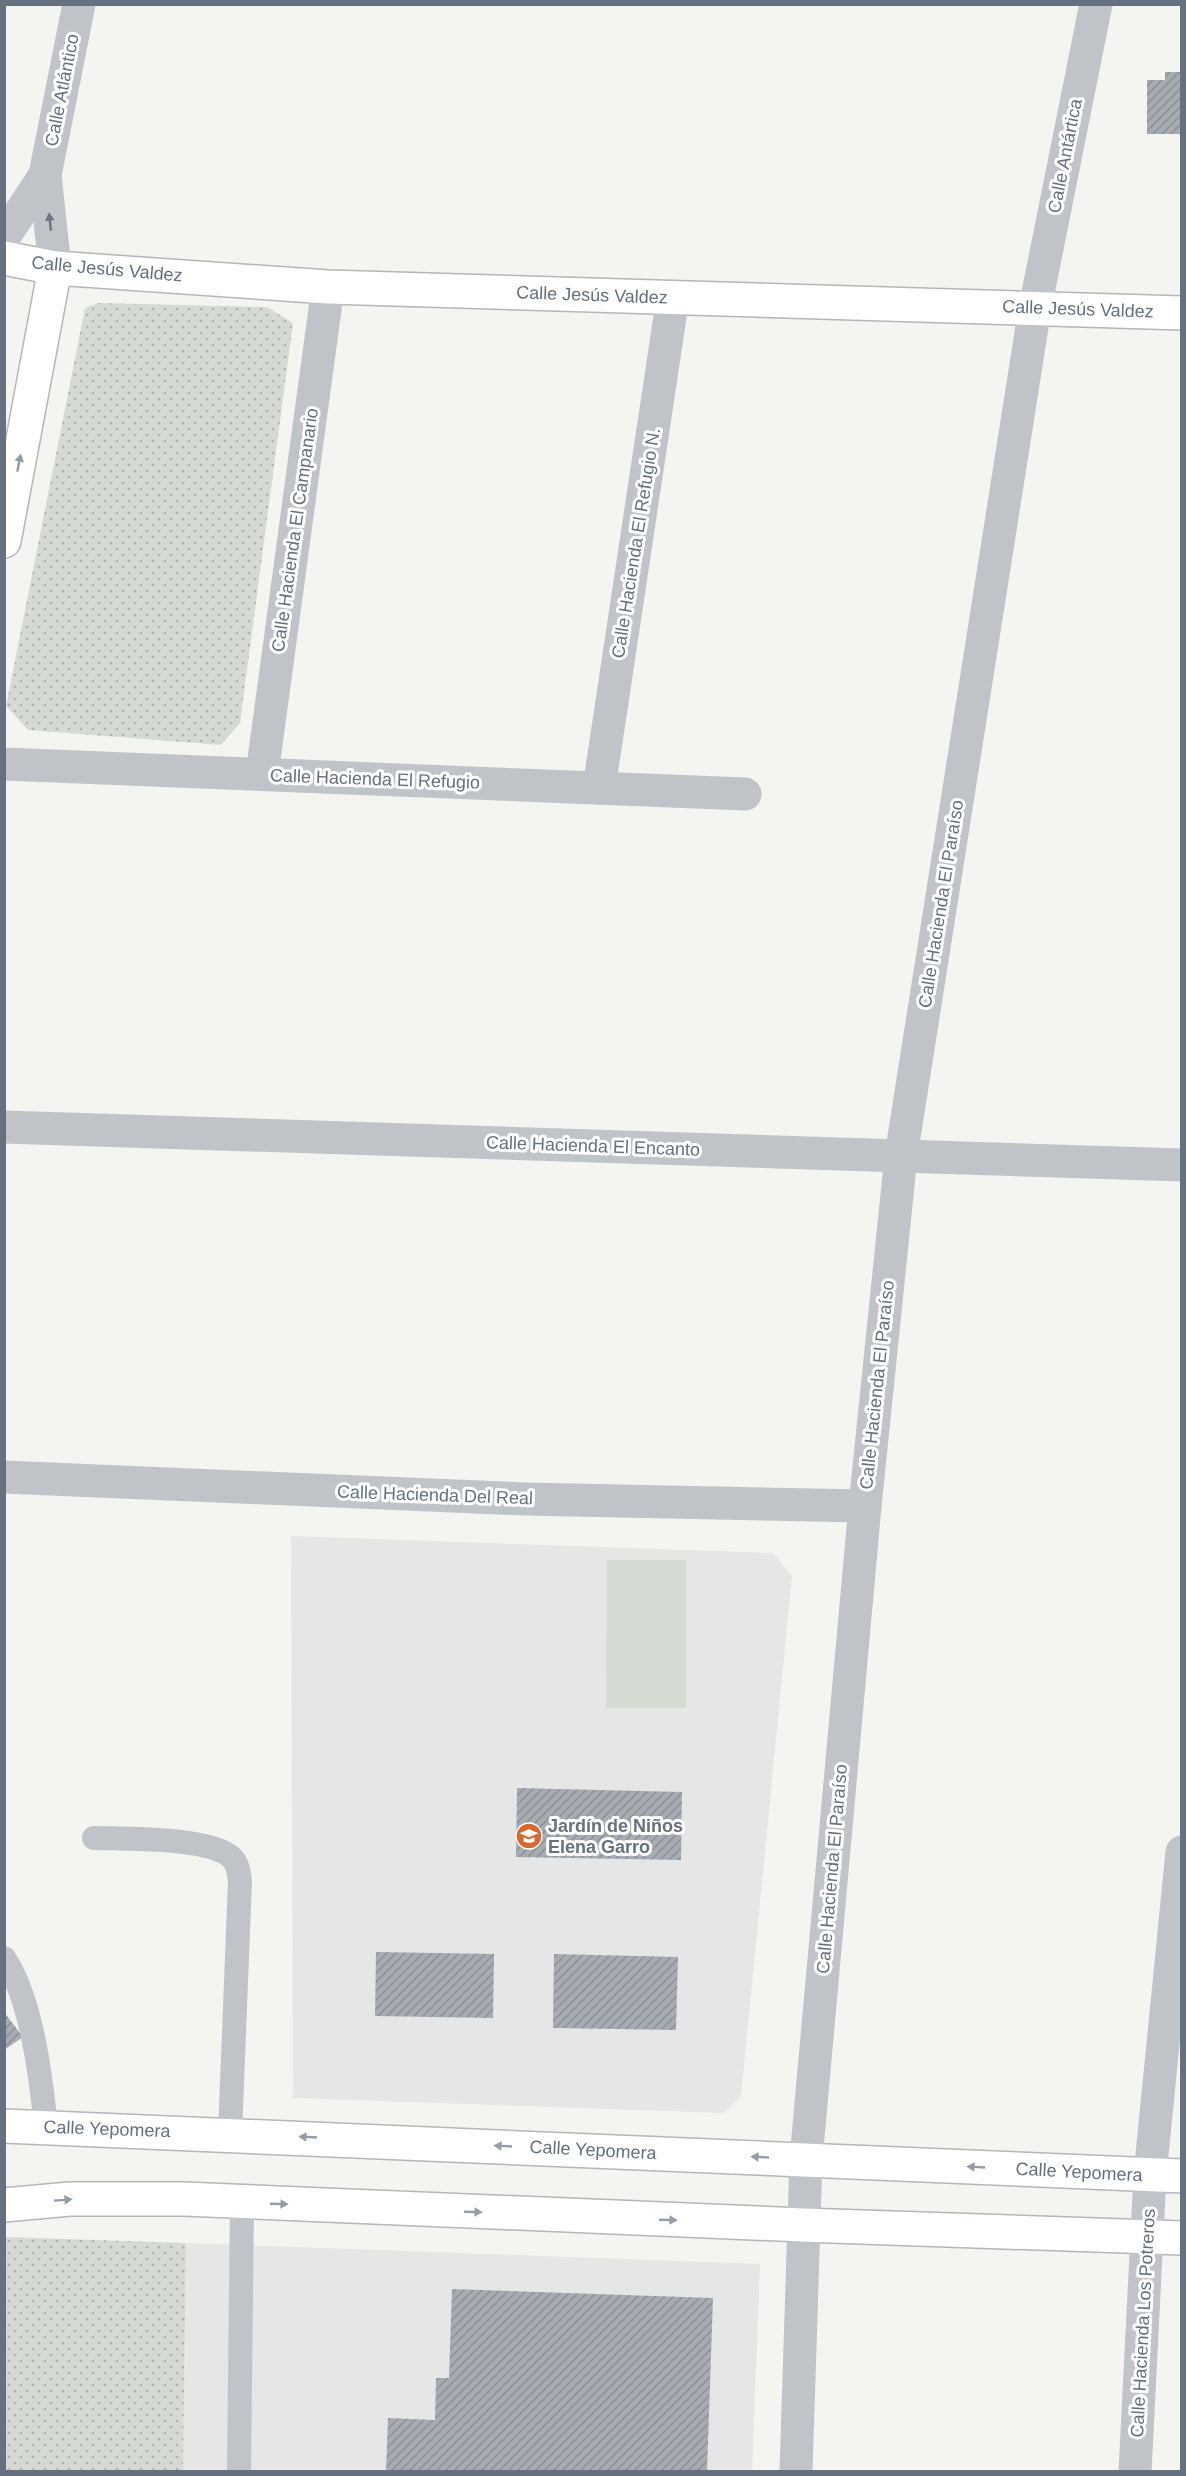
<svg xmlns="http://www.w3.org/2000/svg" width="1186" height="2476" font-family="Helvetica,sans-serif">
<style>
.built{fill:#e5e6e5}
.green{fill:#d5dbd3}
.park{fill:url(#park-dots)}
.building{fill:url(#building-hatch)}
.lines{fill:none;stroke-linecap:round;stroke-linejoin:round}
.secondary-casing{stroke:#b3b6bb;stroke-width:36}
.lane{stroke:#c0c3c7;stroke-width:24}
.street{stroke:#c0c3c7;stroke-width:33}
.secondary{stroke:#fff;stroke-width:33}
.oneway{fill:#6a7584}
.oneway2{fill:#949ca6}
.labels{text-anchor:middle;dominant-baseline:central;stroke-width:6;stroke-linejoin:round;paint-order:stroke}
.street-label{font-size:18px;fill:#667180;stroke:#fff}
.poi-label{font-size:18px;font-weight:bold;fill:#667180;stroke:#fff;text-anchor:start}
</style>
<defs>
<pattern id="park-dots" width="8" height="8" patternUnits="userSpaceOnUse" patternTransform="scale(1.5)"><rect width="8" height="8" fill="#d5dbd3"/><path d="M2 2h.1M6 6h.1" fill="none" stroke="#b1b6b0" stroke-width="1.8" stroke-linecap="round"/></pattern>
<pattern id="building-hatch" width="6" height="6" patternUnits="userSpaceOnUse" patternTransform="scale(1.5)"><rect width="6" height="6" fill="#a7acb3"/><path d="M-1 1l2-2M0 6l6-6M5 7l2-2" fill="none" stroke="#8c9097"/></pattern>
</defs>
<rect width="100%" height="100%" fill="#f4f5f1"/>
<!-- built -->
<g class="built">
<polygon points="291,1536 773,1553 792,1576 741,2096 724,2113 293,2098"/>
<polygon points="186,2243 760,2264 752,2471 183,2472"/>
</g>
<!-- green -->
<polygon class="green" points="607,1560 686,1560 686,1708 606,1708"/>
<!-- park -->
<g class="park">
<polygon points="99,303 267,307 293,323 240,723 221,745 28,730 6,706 85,308"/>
<polygon points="5,2237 186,2243 183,2471 5,2471"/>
</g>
<!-- building -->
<g class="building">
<polygon points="1165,72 1182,72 1182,134 1147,134 1147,80 1165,80"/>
<polygon points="517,1788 682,1792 681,1860 516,1857"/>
<polygon points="376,1952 494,1954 493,2018 375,2016"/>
<polygon points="554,1954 678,1957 676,2030 553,2028"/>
<polygon points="4,2012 23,2037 4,2050"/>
<polygon points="452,2289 713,2298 707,2472 386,2472 388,2418 435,2420 436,2378 449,2378"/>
</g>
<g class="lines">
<defs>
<g id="secondary">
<polyline points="4,258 55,268 328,287 1182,313"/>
<polyline points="4,541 55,268"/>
<polyline points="4,2126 1182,2176"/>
<polyline points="4,2205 70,2199 184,2199 803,2225 1182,2238"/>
</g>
</defs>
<!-- secondary casing -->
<use href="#secondary" class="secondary-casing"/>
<!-- lane -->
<g class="lane">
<path d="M94 1838C125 1839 212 1837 232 1858 238 1864 239 1873 240 1881L230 2134"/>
<path d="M4 1958C32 1999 41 2079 46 2127"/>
<polyline points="239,2472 242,2202"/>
</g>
<!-- street -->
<g class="street">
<polyline points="4,237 45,175"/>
<polyline points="55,268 45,175 79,4"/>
<polyline points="4,764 745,794"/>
<polyline points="262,774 328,287"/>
<polyline points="599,788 673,297"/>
<polyline points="4,1127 1182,1165"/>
<polyline points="4,1477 525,1499 865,1506"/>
<polyline points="796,2472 806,2159 865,1506 901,1156 1035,308 1096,4"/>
<polyline points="1135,2472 1150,2175 1182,1852"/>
</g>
<!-- secondary -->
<use href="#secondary" class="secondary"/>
</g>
<!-- one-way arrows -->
<defs><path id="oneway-solid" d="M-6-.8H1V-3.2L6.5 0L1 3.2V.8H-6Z" transform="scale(1.5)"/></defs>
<use class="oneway" href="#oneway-solid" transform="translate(50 222) rotate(-96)"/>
<g class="oneway2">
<use href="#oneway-solid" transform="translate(19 463) rotate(-79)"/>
<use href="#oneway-solid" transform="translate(308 2137) rotate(-177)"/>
<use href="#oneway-solid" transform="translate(503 2146) rotate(-177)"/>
<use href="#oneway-solid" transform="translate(760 2157) rotate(-177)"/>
<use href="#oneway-solid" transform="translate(976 2167) rotate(-177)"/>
<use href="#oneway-solid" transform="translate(63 2200) rotate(-4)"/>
<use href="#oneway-solid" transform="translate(279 2204) rotate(2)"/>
<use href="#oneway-solid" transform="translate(473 2212) rotate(2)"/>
<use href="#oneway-solid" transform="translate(668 2220) rotate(2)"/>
</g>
<!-- icons -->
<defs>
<symbol id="school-disc" viewBox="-11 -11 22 22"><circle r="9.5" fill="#d7692f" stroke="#fff"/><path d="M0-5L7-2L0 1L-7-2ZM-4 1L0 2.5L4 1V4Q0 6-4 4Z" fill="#fff"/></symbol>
</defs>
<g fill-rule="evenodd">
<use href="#school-disc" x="514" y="1821" width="30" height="30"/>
</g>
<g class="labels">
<!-- street labels -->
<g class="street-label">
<text transform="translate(62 90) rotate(-79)">Calle Atlántico</text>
<text transform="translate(1065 156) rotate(-79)">Calle Antártica</text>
<text transform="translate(107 269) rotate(5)">Calle Jesús Valdez</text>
<text transform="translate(592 295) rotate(2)">Calle Jesús Valdez</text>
<text transform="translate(1078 309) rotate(2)">Calle Jesús Valdez</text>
<text transform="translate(295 530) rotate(-82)">Calle Hacienda El Campanario</text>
<text transform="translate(636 543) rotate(-81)">Calle Hacienda El Refugio N.</text>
<text transform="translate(375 779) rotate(2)">Calle Hacienda El Refugio</text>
<text transform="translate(941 904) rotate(-81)">Calle Hacienda El Paraíso</text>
<text transform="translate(593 1146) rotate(2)">Calle Hacienda El Encanto</text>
<text transform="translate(877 1385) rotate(-84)">Calle Hacienda El Paraíso</text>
<text transform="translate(435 1495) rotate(2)">Calle Hacienda Del Real</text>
<text transform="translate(832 1869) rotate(-85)">Calle Hacienda El Paraíso</text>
<text transform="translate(107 2129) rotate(2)">Calle Yepomera</text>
<text transform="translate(593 2150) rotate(3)">Calle Yepomera</text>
<text transform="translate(1079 2172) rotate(3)">Calle Yepomera</text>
<text transform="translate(1143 2323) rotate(-87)">Calle Hacienda Los Potreros</text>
</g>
<!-- poi labels -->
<g class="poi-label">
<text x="548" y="1826">Jardín de Niños<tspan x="548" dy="21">Elena Garro</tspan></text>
</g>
</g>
<!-- border -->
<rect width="1186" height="2476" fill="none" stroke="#667180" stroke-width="12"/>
</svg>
